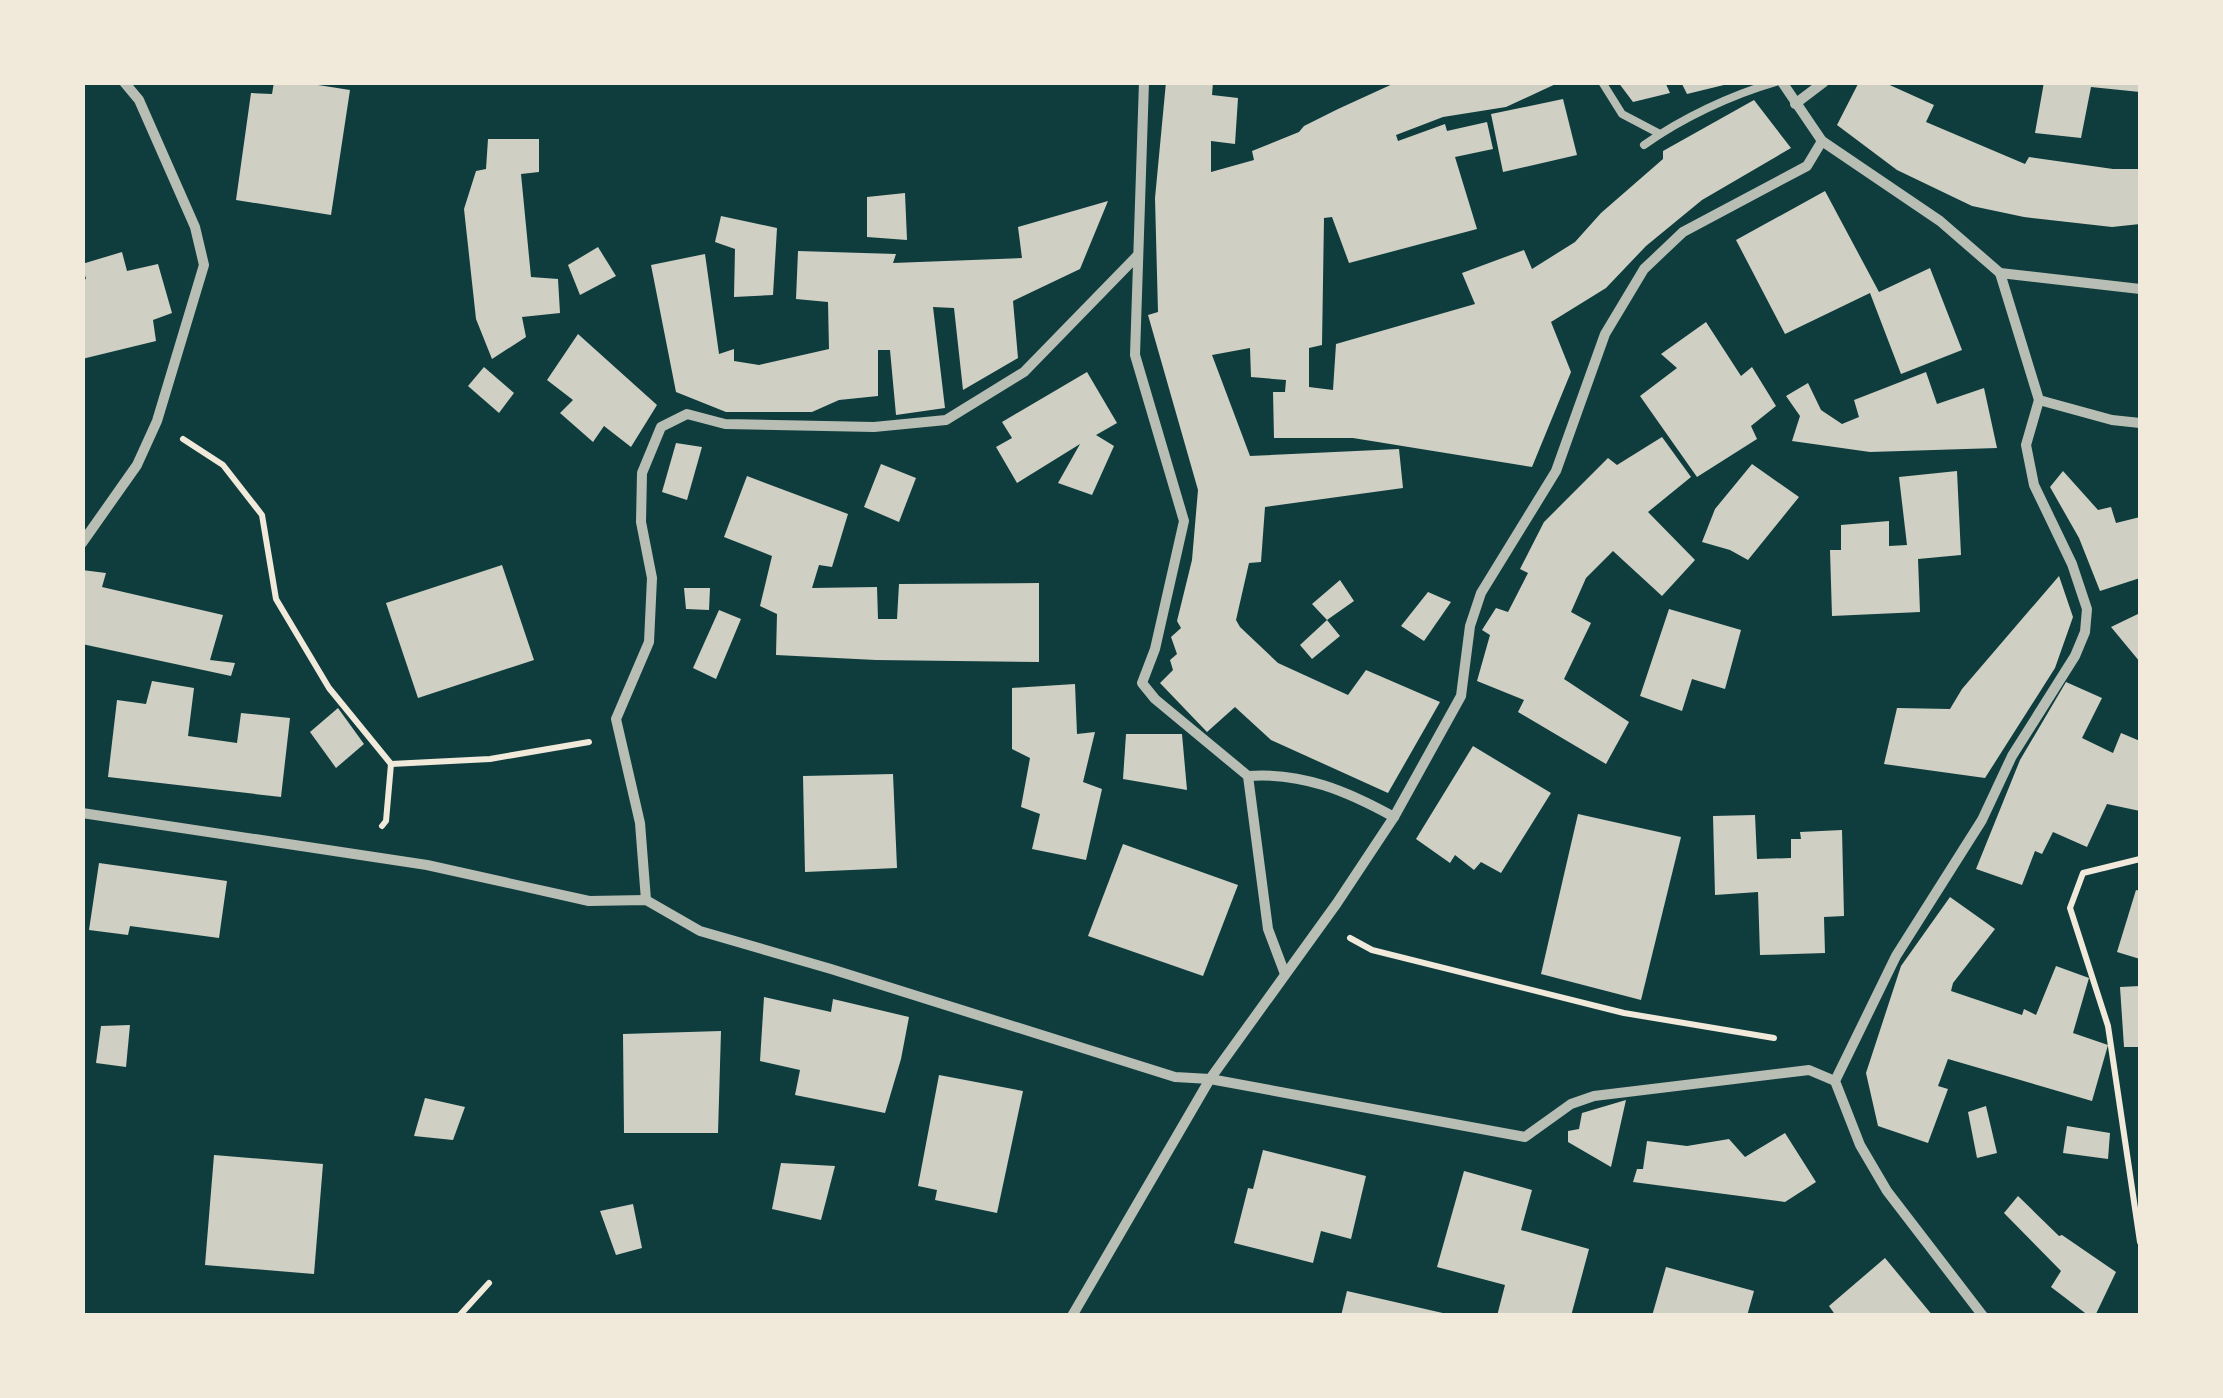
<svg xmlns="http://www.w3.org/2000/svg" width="2223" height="1398" font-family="'Public Sans',sans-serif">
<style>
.building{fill:#cfcfc3}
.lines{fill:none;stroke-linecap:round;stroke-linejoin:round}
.path{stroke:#f1e9da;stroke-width:6}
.service{stroke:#b8beb3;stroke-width:8}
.minor{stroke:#b8beb3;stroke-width:10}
</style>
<rect width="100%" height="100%" fill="#0f3d3e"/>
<!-- building -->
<g class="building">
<polygon points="274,82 299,82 350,90 331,215 236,200 251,93 272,94"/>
<polygon points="1166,82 1213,82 1212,95 1238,98 1235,144 1211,141 1211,172 1254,160 1252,151 1299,132 1304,126 1338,109 1397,82 1560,82 1506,107 1443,117 1396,135 1398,141 1445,124 1447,131 1487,122 1493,149 1455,157 1477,229 1349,263 1332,217 1324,218 1322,345 1309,348 1309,387 1333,390 1336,344 1475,304 1462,273 1524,250 1532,269 1575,242 1601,213 1663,159 1663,151 1754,100 1791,148 1702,200 1646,246 1606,288 1551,322 1571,372 1532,467 1353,438 1274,438 1273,392 1285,392 1286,380 1251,377 1250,348 1212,355 1250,456 1399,449 1403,488 1265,507 1261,562 1249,563 1236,620 1240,627 1278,663 1348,695 1366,670 1440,702 1388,793 1271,740 1235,707 1207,732 1160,683 1173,670 1170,660 1177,654 1171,637 1181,628 1177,621 1192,560 1198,490 1148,315 1158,312 1155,198"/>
<polygon points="1618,82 1665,82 1670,93 1633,102"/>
<polygon points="1681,82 1728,82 1728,84 1687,94"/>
<polygon points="1859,82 1883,82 1934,105 1926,122 2025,164 2029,157 2113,169 2140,169 2140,224 2112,227 2024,217 1972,206 1897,170 1837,125"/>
<polygon points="2044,82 2140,82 2140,92 2091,87 2081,138 2035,133"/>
<polygon points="1563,99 1577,155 1503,172 1491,114"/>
<polygon points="488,139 539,139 539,172 521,174 531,277 558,279 560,313 522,317 526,337 492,359 476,319 464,209 476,171 486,169"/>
<polygon points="1825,191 1879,292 1930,268 1962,350 1901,374 1870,293 1785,334 1736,240"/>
<polygon points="905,193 907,240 867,237 867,197"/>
<polygon points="1108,201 1080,269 1013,301 1018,358 963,390 954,308 933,307 945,408 896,415 890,350 878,350 878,396 839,400 812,412 726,412 676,392 651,265 705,254 719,354 734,349 734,361 759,365 829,349 828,302 796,299 798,251 896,254 893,263 1022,258 1018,227"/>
<polygon points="721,216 777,228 773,295 734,297 735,249 715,242"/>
<polygon points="598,247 616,276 580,295 568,265"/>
<polygon points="122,252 127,271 158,264 172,313 153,320 156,341 82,359 82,280 86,279 82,264"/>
<polygon points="1706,322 1741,376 1752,367 1776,406 1751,426 1757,439 1697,477 1640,396 1677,368 1661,354"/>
<polygon points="578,334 657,405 631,447 604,426 593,442 560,413 573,400 547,380"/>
<polygon points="484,367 514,393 499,413 468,386"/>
<polygon points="1087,372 1117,423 1096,435 1114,446 1092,495 1058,483 1080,444 1017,483 996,447 1012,438 1002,422"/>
<polygon points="1926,372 1937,404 1984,388 1997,448 1870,452 1792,441 1800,416 1786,396 1808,383 1821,410 1842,424 1859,417 1854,400"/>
<polygon points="1662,437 1691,477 1648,512 1695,560 1662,596 1613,551 1586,578 1571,612 1591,623 1564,679 1629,722 1606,764 1518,712 1524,700 1477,681 1490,635 1482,630 1496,608 1508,612 1528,573 1520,569 1544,522 1608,458 1617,465"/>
<polygon points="676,443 702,447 687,500 662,492"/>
<polygon points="881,464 916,478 899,522 864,507"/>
<polygon points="1752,464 1799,497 1748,560 1730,550 1702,542 1715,509"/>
<polygon points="1957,471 1961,555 1918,559 1920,612 1832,616 1830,550 1841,550 1841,525 1889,521 1889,546 1907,545 1899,477"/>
<polygon points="2063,471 2098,510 2111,507 2116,523 2140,517 2140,578 2100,591 2079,538 2050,487"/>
<polygon points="747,476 848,514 832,567 819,565 812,588 877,587 878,619 897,619 899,584 1039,583 1039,662 876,660 776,655 777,614 760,606 772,556 724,537"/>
<polygon points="502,565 534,660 418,698 386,603"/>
<polygon points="82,570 106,573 102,587 223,615 210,660 235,663 231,676 82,644"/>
<polygon points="2059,576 2073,617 2055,668 1985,778 1884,764 1897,708 1950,709 1962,689"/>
<polygon points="1340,580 1354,601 1327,620 1312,604"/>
<polygon points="684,588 710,588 709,610 686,609"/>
<polygon points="1428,592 1451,602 1424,641 1401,626"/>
<polygon points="1669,609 1741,630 1725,689 1692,679 1682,711 1640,696"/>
<polygon points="719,610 741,619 716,679 693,668"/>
<polygon points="2140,613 2140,662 2111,627"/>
<polygon points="1327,620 1340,636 1312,659 1300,645"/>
<polygon points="152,681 194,688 188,736 237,743 241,713 290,718 281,797 108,777 117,700 146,704"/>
<polygon points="2066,682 2102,698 2082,738 2113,753 2121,733 2140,741 2140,811 2107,804 2087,847 2053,832 2042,854 2035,851 2022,885 1976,869 2020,760"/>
<polygon points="1075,684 1077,734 1095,732 1083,782 1102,789 1086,860 1032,849 1040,814 1021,807 1030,758 1012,749 1012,688"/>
<polygon points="338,708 364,744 336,768 310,732"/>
<polygon points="1126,734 1182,734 1187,790 1123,779"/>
<polygon points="1473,746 1551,793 1501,873 1481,862 1474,870 1455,855 1450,863 1416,839"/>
<polygon points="893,774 897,868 805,872 803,776"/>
<polygon points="1578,814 1681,837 1641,1000 1541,974"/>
<polygon points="1755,815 1757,859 1791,858 1791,839 1801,839 1800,832 1842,830 1844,916 1824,917 1825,953 1760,955 1758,892 1715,895 1713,816"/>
<polygon points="1123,844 1238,885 1203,976 1088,936"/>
<polygon points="99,863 227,881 219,938 130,926 128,935 89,930"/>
<polygon points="2136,890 2140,891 2140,959 2117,952"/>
<polygon points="1950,897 1995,929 1953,983 1951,991 2022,1015 2024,1009 2036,1015 2056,966 2089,978 2073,1033 2108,1045 2092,1101 1948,1059 1938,1086 1948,1089 1928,1143 1878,1126 1866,1073 1901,966"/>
<polygon points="2140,986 2140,1047 2124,1047 2120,987"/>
<polygon points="764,997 831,1012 833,999 909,1017 901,1059 885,1113 795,1095 800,1070 760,1061"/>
<polygon points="130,1025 126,1067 96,1063 101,1026"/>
<polygon points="721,1031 718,1133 624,1133 623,1034"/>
<polygon points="939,1075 1023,1091 997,1213 935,1200 937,1190 918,1186"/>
<polygon points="425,1098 465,1107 453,1140 414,1136"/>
<polygon points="1626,1100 1611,1167 1568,1142 1568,1131 1579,1129 1582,1113"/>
<polygon points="1986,1106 1997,1153 1977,1158 1968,1112"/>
<polygon points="2067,1126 2110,1133 2108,1159 2063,1153"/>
<polygon points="1785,1133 1816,1182 1785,1202 1633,1182 1637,1169 1643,1169 1647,1141 1687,1146 1729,1139 1745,1157"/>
<polygon points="1263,1150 1366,1176 1351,1239 1321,1231 1313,1263 1234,1243 1248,1188 1253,1189"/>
<polygon points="214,1155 323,1164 314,1274 205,1265"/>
<polygon points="781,1163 835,1166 821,1220 772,1209"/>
<polygon points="1464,1171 1532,1190 1521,1230 1589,1249 1571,1316 1497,1316 1505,1285 1437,1267"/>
<polygon points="2018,1196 2059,1236 2062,1235 2116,1272 2095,1316 2089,1316 2051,1287 2061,1271 2004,1213"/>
<polygon points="633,1204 642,1248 616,1255 600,1211"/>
<polygon points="1885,1258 1933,1316 1836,1316 1829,1306"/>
<polygon points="1666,1267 1754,1291 1747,1316 1652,1316"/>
<polygon points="1347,1291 1447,1314 1447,1316 1341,1316"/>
</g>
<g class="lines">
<!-- path -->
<g class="path">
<polyline points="183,439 223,465 262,515 276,599 329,688 391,764 490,759 589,742"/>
<polyline points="382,826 386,821 391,764"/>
<polyline points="2140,859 2083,873 2070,908 2108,1026 2140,1242"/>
<polyline points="1350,938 1372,950 1624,1013 1774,1038"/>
<polyline points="459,1316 489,1283"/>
</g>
<!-- service -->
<g class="service">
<polyline points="1602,82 1622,114 1660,134"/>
<path d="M1644 145C1682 118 1731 95 1776 82"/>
</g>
<!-- minor -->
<g class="minor">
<polyline points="1144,82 1135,355 1184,521 1155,649 1142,683 1155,699 1248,776 1268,929 1285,974"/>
<polyline points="1782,82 1822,141 1940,221 2000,273 2140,289"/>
<polyline points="1795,104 1824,82"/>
<polyline points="2000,273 2039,400 2112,420 2140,423"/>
<polyline points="82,543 137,465 157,421 204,265 195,227 139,100 124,82"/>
<path d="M1248 776C1302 772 1347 791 1394 817"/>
<polyline points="82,813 427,865 589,901 646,900 700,931 831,969 1175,1077 1210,1079 1525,1137 1571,1104 1594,1096 1809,1070 1835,1081"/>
<polyline points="646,900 640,823 616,719 649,642 652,578 641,522 642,473 661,427 687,414 725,424 874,427 946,420 1024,372 1137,256"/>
<polyline points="1072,1316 1210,1079 1337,903 1394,817 1461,696 1470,626 1481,593 1556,471 1605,334 1644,269 1683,232 1807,166 1822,141"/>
<polyline points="1983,1316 1887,1191 1860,1145 1835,1081 1896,956 1982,820 2012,756 2075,656 2085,632 2087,609 2072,564 2034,485 2026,445 2039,400"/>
</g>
</g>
<!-- border -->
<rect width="2223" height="1398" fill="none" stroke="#f1e9da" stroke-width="170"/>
</svg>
